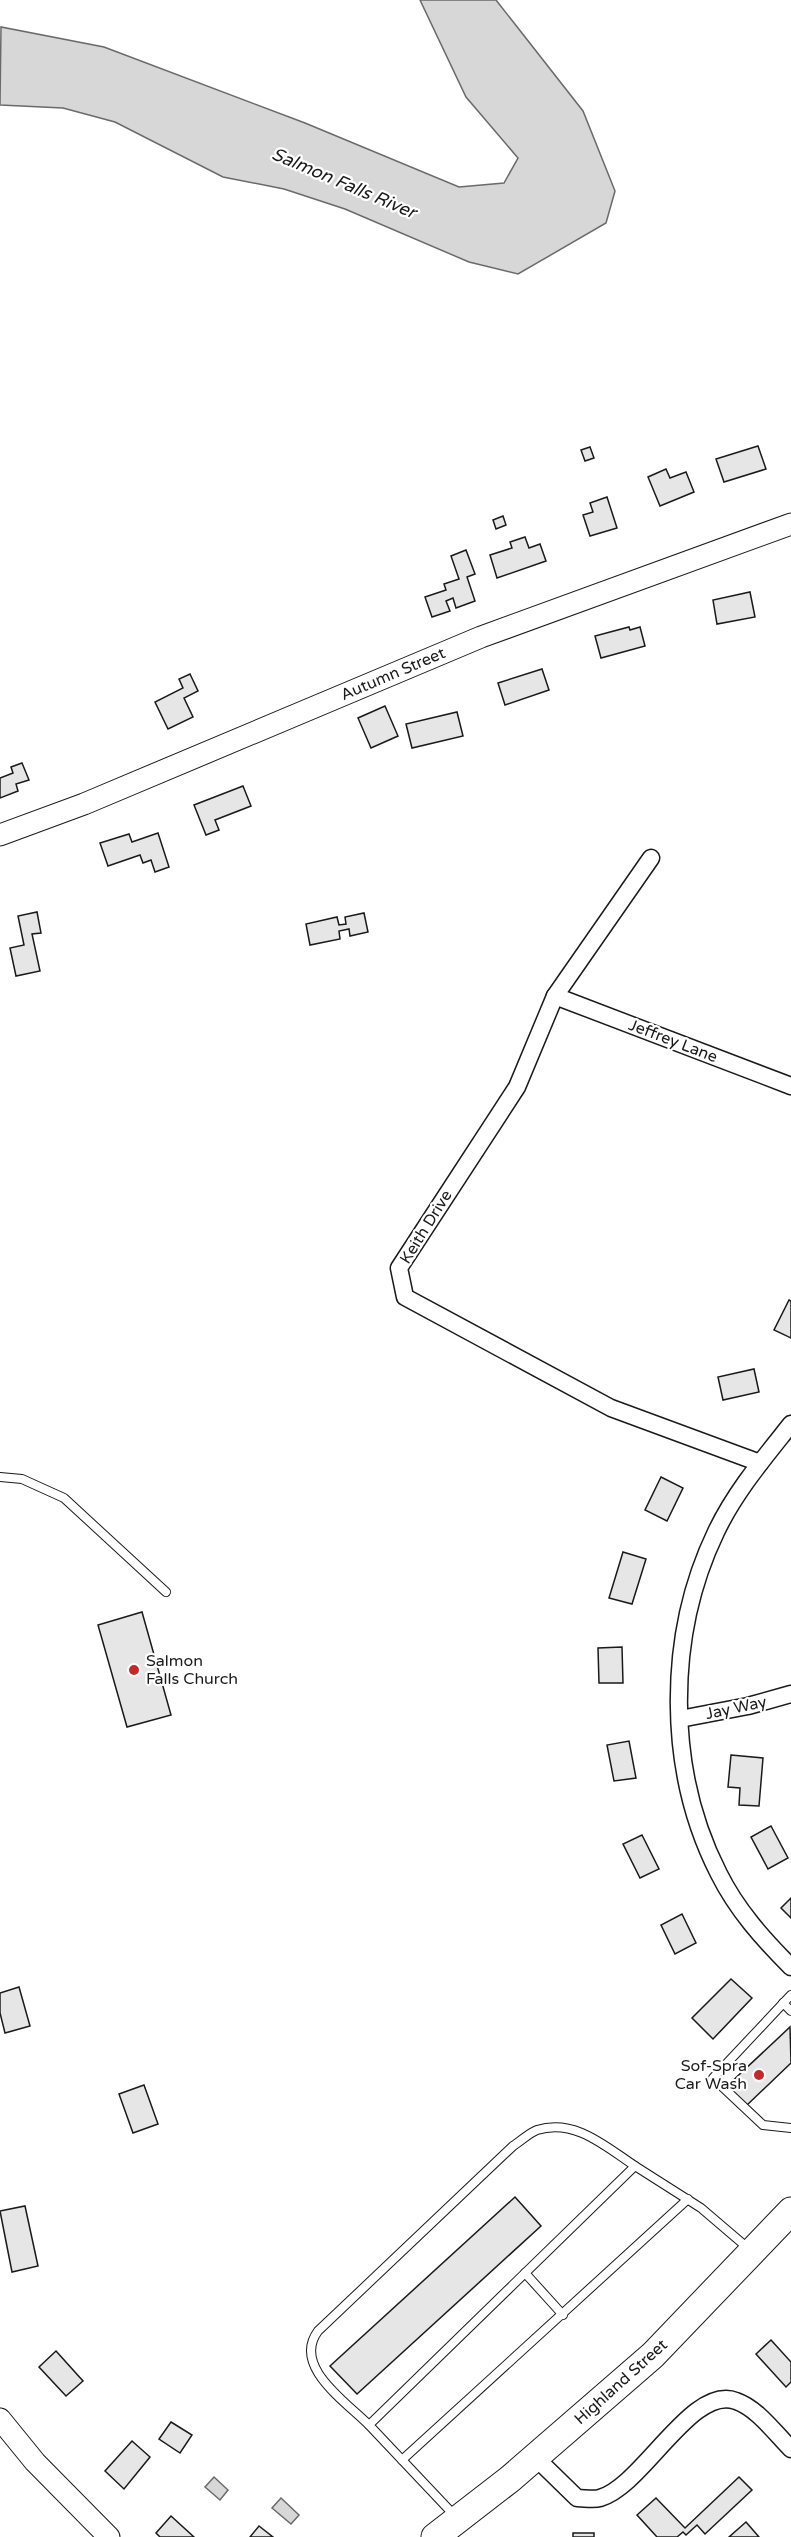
<svg xmlns="http://www.w3.org/2000/svg" width="791" height="2537" font-family="'Varela Round',sans-serif">
<style>
.water{fill:#d7d7d7;stroke:#6a6a6a;stroke-width:1.5}
.building{fill:#e6e6e6;stroke:#1a1a1a;stroke-width:1.5}
.lines{fill:none;stroke-linecap:round;stroke-linejoin:round}
.service-casing{stroke:#1a1a1a;stroke-width:10}
.minor-casing{stroke:#1a1a1a;stroke-width:19}
.tertiary-casing{stroke:#1a1a1a;stroke-width:23}
.trunk-casing{stroke:#1a1a1a;stroke-width:29}
.service{stroke:#fff;stroke-width:8}
.minor{stroke:#fff;stroke-width:16}
.tertiary{stroke:#fff;stroke-width:21}
.trunk{stroke:#fff;stroke-width:27}
.poi-dot{fill:#c62828;stroke:#fff;stroke-width:2}
.labels{text-anchor:middle;dominant-baseline:central;stroke-width:4.5;stroke-linejoin:round;paint-order:stroke}
.street-label{font-size:16px;fill:#1a1a1a;stroke:#fff}
.poi-label{font-size:16px;fill:#1a1a1a;stroke:#fff;text-anchor:start}
.water-label{font-size:18px;font-style:italic;fill:#1a1a1a;stroke:#fff}
</style>
<rect width="100%" height="100%" fill="#fff"/>
<!-- water -->
<g class="water">
<polygon points="420,0 496,0 583,111 615,191 606,223 518,274 469,262 345,209 284,189 223,177 115,122 63,108 0,105 1,27 104,47 305,123 459,187 504,183 518,158 466,97"/>
<polygon points="214,2477 228,2490 220,2500 205,2487"/>
<polygon points="281,2498 299,2515 291,2524 272,2508"/>
</g>
<!-- building -->
<g class="building">
<polygon points="758,446 766,469 724,482 716,459"/>
<polygon points="590,447 594,458 585,461 581,450"/>
<polygon points="666,469 670,478 686,472 694,492 660,506 648,477"/>
<polygon points="607,497 617,528 590,536 583,515 593,512 590,503"/>
<polygon points="503,516 506,525 496,529 493,520"/>
<polygon points="525,537 529,548 540,544 546,561 497,578 490,555 512,548 510,542"/>
<polygon points="466,550 475,574 467,577 475,601 456,608 453,598 446,601 450,611 432,617 425,597 446,590 444,584 459,579 451,556"/>
<polygon points="750,592 755,617 717,624 713,600"/>
<polygon points="629,627 630,630 640,627 645,646 601,658 595,636"/>
<polygon points="542,669 549,690 505,705 498,683"/>
<polygon points="190,674 198,691 184,698 193,717 168,729 155,702 183,688 179,679"/>
<polygon points="385,706 398,736 371,748 358,718"/>
<polygon points="457,712 463,736 412,748 406,724"/>
<polygon points="22,763 29,780 16,784 18,791 0,798 0,778 13,773 11,767"/>
<polygon points="243,786 251,806 215,820 219,830 206,835 194,805"/>
<polygon points="158,833 169,867 155,872 151,860 143,863 140,855 108,866 100,843 129,834 132,842"/>
<polygon points="37,912 41,933 32,934 40,971 16,976 10,948 24,945 18,916"/>
<polygon points="364,913 368,932 350,936 349,929 339,931 340,939 310,945 306,924 337,917 339,925 346,924 345,917"/>
<polygon points="789,1300 791,1301 791,1338 774,1330"/>
<polygon points="754,1369 759,1392 723,1400 718,1377"/>
<polygon points="661,1477 683,1488 667,1521 645,1510"/>
<polygon points="623,1552 646,1559 632,1604 609,1598"/>
<polygon points="142,1612 171,1715 127,1727 98,1625"/>
<polygon points="622,1647 623,1683 599,1683 598,1648"/>
<polygon points="629,1741 636,1778 614,1781 607,1745"/>
<polygon points="731,1755 763,1758 759,1806 739,1805 740,1788 728,1787"/>
<polygon points="771,1826 788,1858 768,1869 751,1837"/>
<polygon points="642,1835 659,1869 640,1878 623,1844"/>
<polygon points="791,1898 791,1918 781,1908"/>
<polygon points="682,1914 696,1943 675,1954 661,1925"/>
<polygon points="731,1979 752,1998 713,2039 692,2018"/>
<polygon points="19,1987 30,2026 5,2033 0,2013 0,1993"/>
<polygon points="790,2027 791,2063 746,2106 727,2086"/>
<polygon points="144,2085 158,2124 133,2133 119,2094"/>
<polygon points="515,2197 541,2226 357,2394 330,2366"/>
<polygon points="25,2206 38,2266 12,2272 0,2211"/>
<polygon points="771,2340 791,2362 791,2382 786,2387 756,2354"/>
<polygon points="56,2351 83,2381 66,2396 39,2367"/>
<polygon points="171,2422 192,2435 180,2453 159,2439"/>
<polygon points="132,2441 150,2457 124,2489 105,2471"/>
<polygon points="739,2477 752,2490 705,2534 697,2525 686,2535 683,2532 677,2537 657,2537 637,2515 656,2498 685,2528"/>
<polygon points="171,2516 194,2537 160,2537 156,2533"/>
<polygon points="746,2522 759,2537 729,2537"/>
<polygon points="259,2526 273,2537 250,2537"/>
<rect x="573" y="2533" width="21" height="4"/>
</g>
<g class="lines">
<defs>
<g id="service">
<polyline points="0,1477 22,1479 64,1498 166,1592"/>
<polyline points="791,1995 713,2078 763,2125 791,2128"/>
<polyline points="783,2003 791,2011"/>
<polyline points="525,2273 563,2315"/>
<path d="M369 2425C345 2401 292 2366 318 2331L513 2146C521 2141 529 2133 537 2130 575 2118 606 2147 635 2166"/>
<polyline points="402,2460 688,2199"/>
<polyline points="455,2516 369,2425 635,2166 701,2208 749,2249"/>
</g>
<g id="minor">
<polyline points="651,858 555,996 517,1087 399,1268 405,1297 611,1408 760,1463"/>
<polyline points="555,996 791,1086"/>
<path d="M791 1424C764 1458 735 1492 716 1532 666 1636 666 1771 719 1874 737 1910 763 1939 791 1967"/>
<polyline points="680,1719 748,1706 791,1694"/>
<path d="M535 2457 577 2498C584 2498 594 2500 600 2498 643 2486 692 2384 736 2401 757 2408 775 2433 791 2449"/>
</g>
<g id="tertiary">
<polyline points="0,835 84,804 481,637 791,524"/>
<polyline points="0,2419 35,2462 109,2537"/>
</g>
<polyline id="trunk" points="435,2537 510,2479 653,2355 791,2211"/>
</defs>
<!-- service casing -->
<use href="#service" class="service-casing"/>
<!-- minor casing -->
<use href="#minor" class="minor-casing"/>
<!-- tertiary casing -->
<use href="#tertiary" class="tertiary-casing"/>
<!-- trunk casing -->
<use href="#trunk" class="trunk-casing"/>
<!-- service -->
<use href="#service" class="service"/>
<!-- minor -->
<use href="#minor" class="minor"/>
<!-- tertiary -->
<use href="#tertiary" class="tertiary"/>
<!-- trunk -->
<use href="#trunk" class="trunk"/>
</g>
<!-- markers -->
<g class="poi-dot">
<circle cx="134" cy="1670" r="6"/>
<circle cx="759" cy="2075" r="6"/>
</g>
<g class="labels">
<!-- street labels -->
<g class="street-label">
<text transform="translate(393 674) rotate(-23)">Autumn Street</text>
<text transform="translate(673 1041) rotate(21)">Jeffrey Lane</text>
<text transform="translate(426 1227) rotate(-58)">Keith Drive</text>
<text transform="translate(736 1708) rotate(-12)">Jay Way</text>
<text transform="translate(621 2382) rotate(-42)">Highland Street</text>
</g>
<!-- poi labels -->
<g class="poi-label">
<text x="146" y="1661">Salmon<tspan x="146" dy="18">Falls Church</tspan></text>
<text x="747" y="2066" text-anchor="end">Sof-Spra<tspan x="747" dy="18">Car Wash</tspan></text>
</g>
<!-- water labels -->
<g class="water-label">
<text transform="translate(344 183) rotate(23)">Salmon Falls River</text>
</g>
</g>
</svg>
